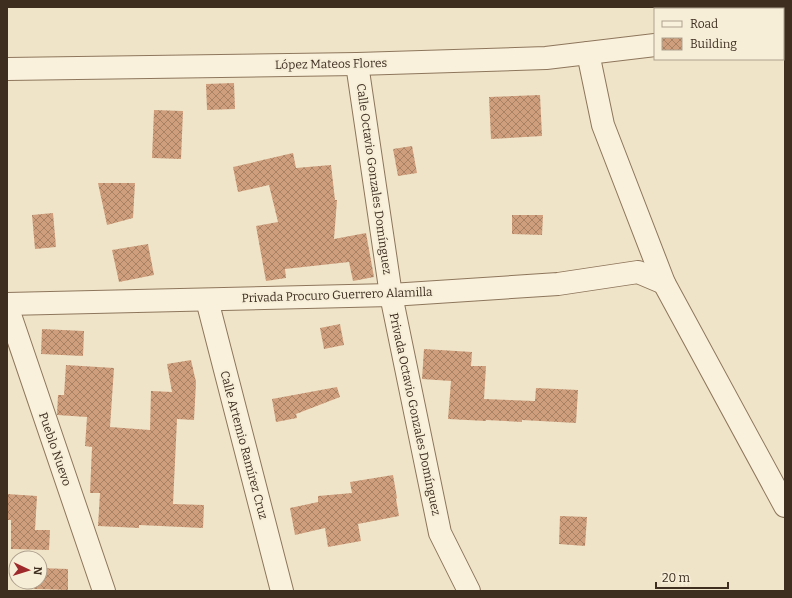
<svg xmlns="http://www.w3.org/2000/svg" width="792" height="598" font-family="Bitter,serif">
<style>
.building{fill:url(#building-cross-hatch)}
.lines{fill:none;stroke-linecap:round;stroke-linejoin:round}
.minor-casing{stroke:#8d765c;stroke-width:24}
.minor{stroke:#faf1dc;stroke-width:22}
.labels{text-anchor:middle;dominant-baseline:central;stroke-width:4;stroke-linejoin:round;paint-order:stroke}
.street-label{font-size:12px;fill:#3d2e20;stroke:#f7eed8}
</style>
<defs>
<pattern id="building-cross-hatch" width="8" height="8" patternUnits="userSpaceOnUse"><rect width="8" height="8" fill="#cf9f7d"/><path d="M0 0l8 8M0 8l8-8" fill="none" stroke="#a98266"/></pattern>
</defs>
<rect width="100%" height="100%" fill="#f0e4c8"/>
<!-- building -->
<g class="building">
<polygon points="234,83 235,109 207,110 206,84"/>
<polygon points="540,95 542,136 491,139 489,97"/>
<polygon points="154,110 183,111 181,159 152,158"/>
<polygon points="412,146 417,173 398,176 393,149"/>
<polygon points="293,153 296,168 331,165 335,200 337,200 334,239 366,233 374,277 353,281 349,262 285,269 286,278 266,281 256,226 278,222 269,185 238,192 233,167"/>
<polygon points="98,183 135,183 133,218 107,225"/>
<polygon points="53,213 56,247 35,249 32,215"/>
<polygon points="512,215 543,215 542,235 512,234"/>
<polygon points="148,244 154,275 119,282 112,250"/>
<polygon points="340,324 344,345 324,349 320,328"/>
<polygon points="42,329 84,331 83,356 41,354"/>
<polygon points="424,349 472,352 471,366 486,366 484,399 535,401 536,388 578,390 576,423 522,420 522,422 486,420 486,421 448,419 451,381 422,379"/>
<polygon points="191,360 196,382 194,420 177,419 173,504 204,505 203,528 139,525 139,528 98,526 100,493 90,493 92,447 85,446 87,417 57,415 58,395 64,395 66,365 114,368 110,427 150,430 151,391 172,392 167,364"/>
<polygon points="337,387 340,397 296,414 297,418 276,422 272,399"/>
<polygon points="393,475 397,498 396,499 399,516 358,524 361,541 328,547 325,528 295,535 290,508 318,502 318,496 352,493 350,482"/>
<polygon points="7,494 37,496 35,530 50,530 49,550 11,549 11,520 7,520"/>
<polygon points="560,516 587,517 585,546 559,544"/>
<polygon points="40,568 68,569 68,590 34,589 34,582 40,582"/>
</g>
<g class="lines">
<defs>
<g id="minor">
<polyline points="783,30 785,30"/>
<polyline points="588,53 603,125 664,283 785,506"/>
<polyline points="357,64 391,295 440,533 469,591"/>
<polyline points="7,69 357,64 546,58 655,45"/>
<polyline points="207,300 282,591"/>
<polyline points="7,304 391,295 558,284 638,272 664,283"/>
<polyline points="7,306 104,591"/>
</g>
</defs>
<!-- minor casing -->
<use href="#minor" class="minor-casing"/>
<!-- minor -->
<use href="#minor" class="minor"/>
</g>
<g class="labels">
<!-- street labels -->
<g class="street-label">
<text transform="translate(331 64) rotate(-1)">López Mateos Flores</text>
<text transform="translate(374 179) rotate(82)">Calle Octavio Gonzales Domínguez</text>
<text transform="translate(337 295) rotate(-2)">Privada Procuro Guerrero Alamilla</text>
<text transform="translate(415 414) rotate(78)">Privada Octavio Gonzales Domínguez</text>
<text transform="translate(244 445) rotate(75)">Calle Artemio Ramírez Cruz</text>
<text transform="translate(55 449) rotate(71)">Pueblo Nuevo</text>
</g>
</g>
<!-- border -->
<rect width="792" height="598" fill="none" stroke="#3d2e20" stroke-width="16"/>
<!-- legend -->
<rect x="654" y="8" width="130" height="52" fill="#f7eed8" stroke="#ada18e"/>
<rect x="662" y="21" width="20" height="6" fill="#faf1dc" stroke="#ada18e"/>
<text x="690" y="28" font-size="12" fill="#3d2e20">Road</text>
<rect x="662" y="38" width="20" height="12" fill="url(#building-cross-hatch)" stroke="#ada18e"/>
<text x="690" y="48" font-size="12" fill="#3d2e20">Building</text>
<!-- north arrow -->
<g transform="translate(28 570) rotate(94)"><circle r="19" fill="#f7eed8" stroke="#ada18e"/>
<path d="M0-3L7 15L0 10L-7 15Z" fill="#9e2a2b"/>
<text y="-6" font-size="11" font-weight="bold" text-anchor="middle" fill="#3d2e20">N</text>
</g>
<!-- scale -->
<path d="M656 582v6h72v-6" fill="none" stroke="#3d2e20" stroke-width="2"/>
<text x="662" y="582" font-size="12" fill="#3d2e20" stroke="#f7eed8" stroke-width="3" paint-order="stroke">20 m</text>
</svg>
